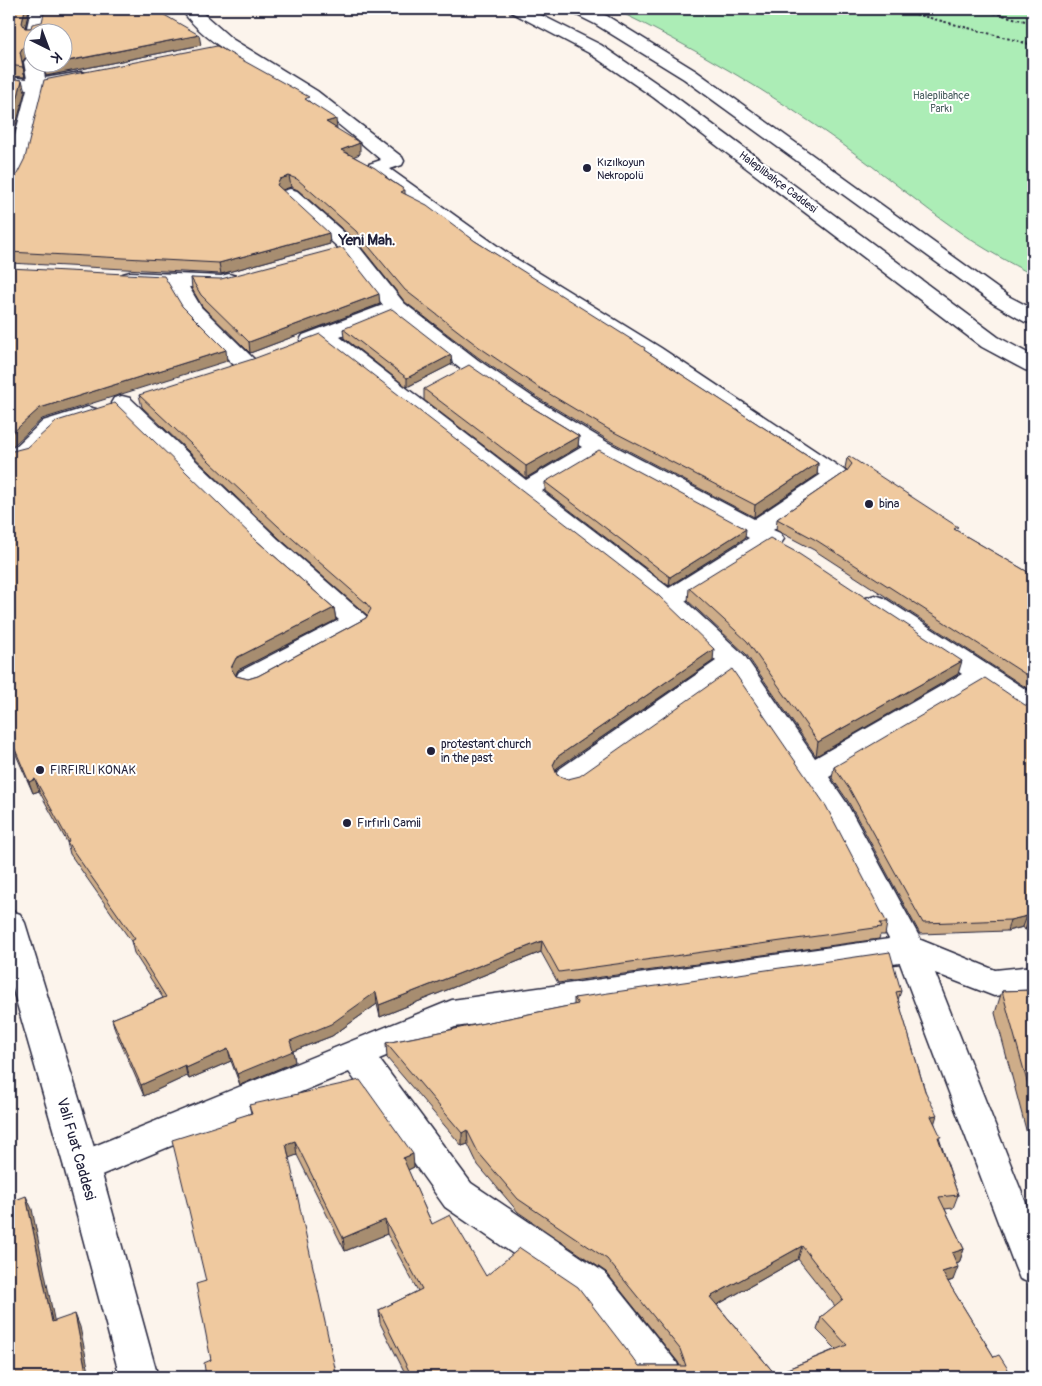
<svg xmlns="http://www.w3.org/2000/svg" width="1042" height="1386" font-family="Pangolin,sans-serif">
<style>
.green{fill:#acedb6;stroke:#678878}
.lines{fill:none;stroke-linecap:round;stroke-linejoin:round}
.street-casing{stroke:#22223b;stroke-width:3}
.secondary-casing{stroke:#22223b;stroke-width:3}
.path{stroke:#22223b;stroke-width:2;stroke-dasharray:2.5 2.5;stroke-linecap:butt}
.street{fill:#fff;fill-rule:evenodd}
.secondary{fill:#fff;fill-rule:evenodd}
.wall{fill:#cead89;stroke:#22223b;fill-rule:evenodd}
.shaded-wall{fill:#a78d6f;stroke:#22223b}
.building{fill:#efc99f;stroke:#22223b;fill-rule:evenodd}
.poi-dot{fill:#22223b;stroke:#fff;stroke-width:2}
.labels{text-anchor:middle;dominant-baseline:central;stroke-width:4;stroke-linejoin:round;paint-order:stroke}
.far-park-label{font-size:11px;fill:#4b5f60;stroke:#fff}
.far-poi-label{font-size:11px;fill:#22223b;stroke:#fff;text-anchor:start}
.far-street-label{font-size:11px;fill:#22223b;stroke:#fff}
.poi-label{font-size:12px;fill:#22223b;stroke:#fff;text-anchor:start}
.far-district-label{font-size:15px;font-weight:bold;fill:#22223b;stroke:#fff}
.near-street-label{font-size:15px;fill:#22223b;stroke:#fff}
</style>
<rect width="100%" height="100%" fill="#fcf4ec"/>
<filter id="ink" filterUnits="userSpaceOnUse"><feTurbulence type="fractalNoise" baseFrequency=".02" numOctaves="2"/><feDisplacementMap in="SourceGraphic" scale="10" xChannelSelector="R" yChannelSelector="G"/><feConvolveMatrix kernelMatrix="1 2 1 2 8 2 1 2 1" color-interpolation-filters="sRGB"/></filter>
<g filter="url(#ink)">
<!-- green -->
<path class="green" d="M614 9H1033V275C1008 262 984 249 961 233 920 205 883 173 842 144 771 93 693 47 614 9Z"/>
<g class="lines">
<defs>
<g id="street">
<polygon points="31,9 47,9 42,32 32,32 32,37 28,36 26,32"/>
<path d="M181 9H198L232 39 317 91 402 157 404 161 402 165 390 169 510 255 661 348 844 470 848 475 844 480 773 530 780 533 784 539 780 545 771 547 685 601 744 655 815 758 962 674 866 610 862 604 866 598 875 595 884 598 1033 694V717L1023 714 982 687 829 777 846 802 921 940 995 970 1033 966V992L994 996 935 973 1033 1221V1284L1020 1279 1015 1267 900 963 455 1027 379 1059 471 1183 605 1273 677 1363 682 1377H639L579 1299 445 1207 349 1072 94 1178 82 1183 70 1178 64 1167 70 1156 452 1000 889 939 825 817 731 678 578 786 568 789 558 786 554 778 558 770 716 661 659 606 321 344 311 347 303 345 300 340 303 335 383 305 342 251 280 195 283 191 290 189 297 191 356 243 404 303 478 360 537 400 607 442 754 519 820 475 645 358 496 263 369 172 366 168 369 164 381 160C353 136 325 112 294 91 256 66 208 48 181 9ZM393 316 462 370 521 410 582 447 526 480 340 337ZM599 457 749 538 669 588 542 491Z"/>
<polygon points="32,57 32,62 42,62 45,78 81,72 87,73 90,77 87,81 45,89 26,168 16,188 9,190 9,159 27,89 9,87 9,77 27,79 24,62 27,58"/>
<polygon points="130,272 221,276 229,274 236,276 239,280 236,284 222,288 189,287 201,307 254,359 257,364 254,369 246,371 238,369 185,316 167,286 123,282 120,278 123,274"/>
<polygon points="122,396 130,398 278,539 366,616 370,622 366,628 259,686 249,689 239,686 235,679 239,672 339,620 260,551 114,408 111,403 114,398"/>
<polygon points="88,407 96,409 99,414 96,419 59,431 31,457 9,462 9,448 15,447 43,421"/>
</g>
<g id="secondary">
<polygon points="509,9 529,9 601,45 665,89 998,337 1033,356 1033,372 1025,370 982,347 653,97 589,53 511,12"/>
<polygon points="569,9 590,9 607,16 696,71 1008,296 1033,309 1033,323 1025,322 994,304 684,79 595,24 571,12"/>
<polygon points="9,910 20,914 25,923 100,1167 158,1377 120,1377 64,1167 9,976"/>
</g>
</defs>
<!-- street casing -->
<use href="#street" class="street-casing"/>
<!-- secondary casing -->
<use href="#secondary" class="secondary-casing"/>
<!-- path -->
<g class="path">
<polyline points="896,9 1033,45"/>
<polyline points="979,9 1033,23"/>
</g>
<!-- street -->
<use href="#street" class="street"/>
<!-- secondary -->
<use href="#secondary" class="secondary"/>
</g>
<!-- wall -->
<g class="wall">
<polygon points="9,9 29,9 25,28 31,28 155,9 201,45 46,76 44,62 62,62 32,32 32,57 32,55 26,57 22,62 25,77 9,76"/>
<polygon points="309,101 360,154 353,156 387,177 387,178 405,190 405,194 475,241 818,463 817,475 754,517 608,440 538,398 479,358 405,302 357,242 298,190 291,187 282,190 330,244 221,274 9,263 9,180"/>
<polygon points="191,278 380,304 250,353 202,306 192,289"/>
<polygon points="343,329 451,355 452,364 407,387 344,338"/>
<polygon points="424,389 520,400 579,436 578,447 526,478 424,400"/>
<polygon points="139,395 713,661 557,768 555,772 557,775 887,923 885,935 880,935 879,939 558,983 541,952 380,1017 377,1004 332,1036 293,1051 295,1062 240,1085 231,1061 189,1079 187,1076 144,1096 115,1030 112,1019 163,998 134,953 131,941 70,854 67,842 39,791 33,793 9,739 9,452 257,541 334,608 336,620 238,670 236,675 236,676 248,679 258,676 366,618 367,615 279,538 142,407"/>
<polygon points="847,458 957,531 1033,575 1033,692 814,550 776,530 777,519 847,471 845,468"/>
<polygon points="545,482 745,538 669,586 545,491"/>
<polygon points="689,588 958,674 816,756 746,654 688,601"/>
<polygon points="1025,705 1033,927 1025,930 1023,927 1007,931 920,934 848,801 832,778 834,767"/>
<polygon points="1033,990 1033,1156 995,1013 1002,991"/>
<path d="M901 991 898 1000 940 1141 958 1195 953 1208 945 1209 964 1249 959 1263H956L953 1280 948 1282 994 1357 1013 1377H407L380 1323 379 1310 418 1291 387 1234 345 1251 297 1155 289 1157 211 1360 206 1281 236 1120 251 1113 249 1105 414 1167 408 1170 432 1224 486 1276 639 1366H680L678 1362 606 1272 518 1212 478 1165 468 1144 462 1146 387 1058 386 1043 574 1005V998ZM798 1259 835 1306 821 1317 817 1330 836 1349 775 1374 717 1305Z"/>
</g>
<!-- shaded-wall -->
<g class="shaded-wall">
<polygon points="25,9 29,9 24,33 22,23"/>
<polygon points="199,35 201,45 46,76 44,66"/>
<polygon points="30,45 32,55 26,57 22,62 25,77 20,52 23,47"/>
<polygon points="22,80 25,91 9,152 9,133"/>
<polygon points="336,119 337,129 326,122"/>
<polygon points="360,143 360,154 342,161 341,150"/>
<polygon points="289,176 291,187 282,190 277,185 280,179"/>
<polygon points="329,233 330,244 221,274 219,263"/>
<polygon points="379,294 380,304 250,353 249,342"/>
<polygon points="226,350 227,361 42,419 14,445 9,447 9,434 40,408"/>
<polygon points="451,355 452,364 407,387 407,378"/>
<polygon points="579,436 578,447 526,478 526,466"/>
<polygon points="818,463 817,475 754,517 755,505"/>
<polygon points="746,529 745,538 669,586 670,577"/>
<polygon points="334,608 336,620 238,670 233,680 231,668 236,658"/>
<polygon points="714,649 713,661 557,768 552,777 553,765 557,757"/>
<polygon points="962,661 958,674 816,756 818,742"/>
<polygon points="35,779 39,791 33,793 29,782"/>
<polygon points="1027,916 1023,927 1007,931 1010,920"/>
<polygon points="1033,918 1033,927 1025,930 1029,919"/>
<polygon points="542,941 541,952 380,1017 379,1005"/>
<polygon points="376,992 377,1004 332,1036 293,1051 295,1062 240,1085 237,1074 290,1041"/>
<polygon points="228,1049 231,1061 189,1079 186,1068"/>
<polygon points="185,1065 187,1076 144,1096 141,1085"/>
<polygon points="937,1115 933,1128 931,1116"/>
<polygon points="467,1130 468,1144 462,1146 462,1133"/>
<polygon points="295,1141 297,1155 289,1158 286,1144"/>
<polygon points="413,1154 414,1167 404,1172 403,1158"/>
<polygon points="11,1189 16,1202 13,1201"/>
<polygon points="26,1196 32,1209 57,1334 52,1322"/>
<polygon points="385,1220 387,1234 345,1251 343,1238"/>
<polygon points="802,1246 798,1259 708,1310 710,1297"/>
<polygon points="964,1249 959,1263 947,1266 952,1253"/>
<polygon points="958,1267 953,1280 937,1285 942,1272"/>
<polygon points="75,1314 80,1327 90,1377 87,1377"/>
</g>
<!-- building -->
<g class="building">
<polygon points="9,9 25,9 22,23 25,28 31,28 32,24 42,22 45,9 154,9 199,35 62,62 62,32 32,32 32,50 30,45 23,47 20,52 23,67 9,65"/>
<polygon points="217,46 309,97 305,99 336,119 326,122 360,143 341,150 375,168 387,177 385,177 405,190 401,192 427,205 475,241 645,348 644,350 818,463 755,505 608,429 538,387 479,347 405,290 356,231 297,179 289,176 280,179 277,185 329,233 219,263 9,252 9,180 15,178 25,158 44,80"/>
<polygon points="44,62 60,62 44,66"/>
<polygon points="9,78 22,80 9,133"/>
<polygon points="342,247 379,294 249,342 201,295 191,278 221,279"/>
<polygon points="9,268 164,276 182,306 226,350 40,408 11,434 9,434"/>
<polygon points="392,309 451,355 407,378 343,329"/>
<polygon points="320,334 659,596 714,649 557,757 553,765 557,775 568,779 580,776 732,669 826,806 887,923 880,923 882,927 559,972 542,941 379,1005 376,992 331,1024 290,1041 293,1051 237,1074 228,1049 186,1068 185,1065 141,1085 112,1019 166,997 131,941 135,939 67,842 69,841 35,779 29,782 9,735 9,452 28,447 57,421 115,403 257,541 334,608 236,658 231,668 236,676 248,679 258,676 366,618 371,609 366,603 278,526 139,395 253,359"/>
<polygon points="469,365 520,400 579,436 526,466 424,389"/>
<polygon points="599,450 746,529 670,577 545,482"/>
<polygon points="849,456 958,527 954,529 1033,575 1033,679 816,540 777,519 847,471 852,464 847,458"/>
<polygon points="770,538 796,552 962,661 818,742 747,641 689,588"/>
<polygon points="985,678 1025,705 1033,707 1033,918 1029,919 1027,916 1010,920 923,923 850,790 834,767"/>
<path d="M890 952 901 991 896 992 925 1091 937 1115 931 1116 941 1137H938L958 1195 939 1197 964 1249 952 1253 958 1267 942 1272 994 1357 999 1355 1013 1377H412L379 1310 422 1289 385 1220 343 1238 295 1141 286 1144 337 1377H206L204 1363 211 1360 196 1284 206 1281 172 1140 236 1120V1118L252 1113 249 1105 360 1080 413 1154 403 1158 432 1224 450 1215 486 1276 520 1248 578 1287 639 1366H686L680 1349 607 1259 518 1199 478 1152 467 1130 462 1133 386 1043 578 1004 574 998ZM802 1246 843 1299 821 1317 847 1345 775 1374 710 1297Z"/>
<polygon points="1033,990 1033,1103 1002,991"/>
<polygon points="9,1189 11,1189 13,1201 26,1196 52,1322 75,1314 87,1377 9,1377"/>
</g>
</g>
<!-- markers -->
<g class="poi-dot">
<circle cx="587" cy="168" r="5"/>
<circle cx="869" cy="504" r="5"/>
<circle cx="431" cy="751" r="5"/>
<circle cx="40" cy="770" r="5"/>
<circle cx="347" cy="823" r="5"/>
</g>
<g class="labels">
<!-- far-park labels -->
<g class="far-park-label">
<text x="941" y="95">Haleplibahçe<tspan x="941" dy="13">Parkı</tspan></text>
</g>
<!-- far-poi labels -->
<g class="far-poi-label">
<text x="597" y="162">Kızılkoyun<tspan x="597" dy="13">Nekropolü</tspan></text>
</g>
<!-- far-street labels -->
<g class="far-street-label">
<text transform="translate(778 182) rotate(37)">Haleplibahçe Caddesi</text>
</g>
<!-- poi labels -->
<g class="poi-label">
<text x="879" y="504">bina</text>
<text x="441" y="744">protestant church<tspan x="441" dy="14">in the past</tspan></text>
<text x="50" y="770">FIRFIRLI KONAK</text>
<text x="357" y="823">Fırfırlı Camii</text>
</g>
<!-- far-district labels -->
<g class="far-district-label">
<text x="367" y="240">Yeni Mah.</text>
</g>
<!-- near-street labels -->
<g class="near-street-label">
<text transform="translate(76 1149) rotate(74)">Vali Fuat Caddesi</text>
</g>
</g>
<!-- margin -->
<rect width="1042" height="1386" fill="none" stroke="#fff" stroke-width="30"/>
<rect x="15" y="15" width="1012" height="1356" fill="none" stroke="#22223b" stroke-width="2" filter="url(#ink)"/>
<!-- north arrow -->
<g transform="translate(48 48) rotate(138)"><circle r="24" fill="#ffffff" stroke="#a7a7b1"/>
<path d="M0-4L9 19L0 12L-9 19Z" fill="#22223b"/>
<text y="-8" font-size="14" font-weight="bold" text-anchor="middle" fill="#22223b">K</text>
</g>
</svg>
